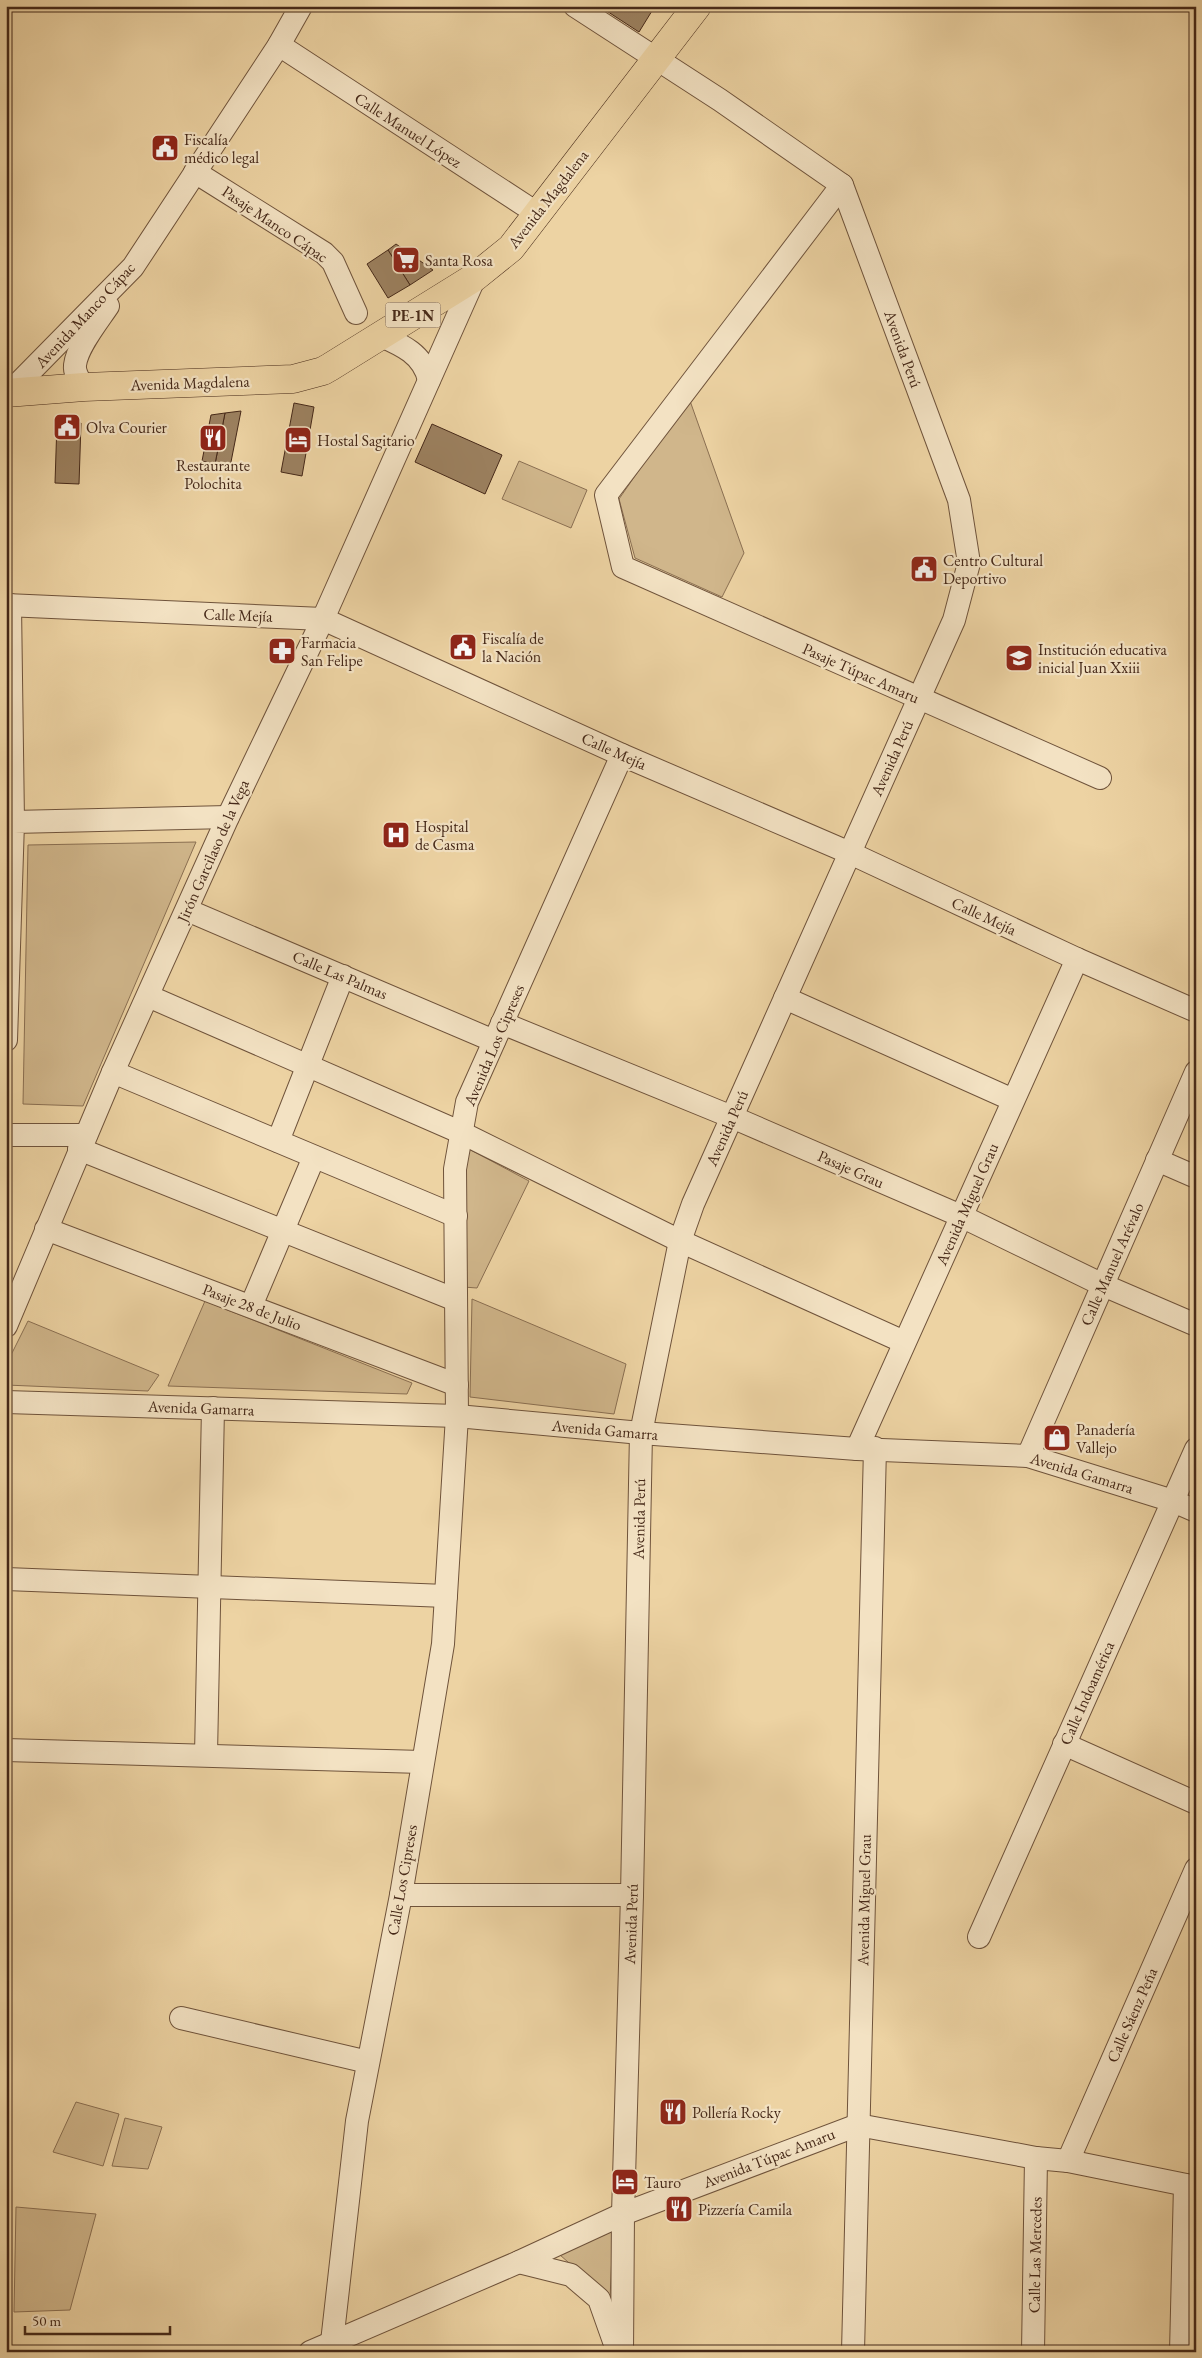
<svg xmlns="http://www.w3.org/2000/svg" width="1202" height="2358" font-family="'EB Garamond',serif">
<style>
.green{fill:#d0b68b;stroke:#8a6f52}
.building{fill:#9c8160;stroke:#452818}
.lines{fill:none;stroke-linecap:round;stroke-linejoin:round}
.minor-casing{stroke:#6f533b;stroke-width:24}
.highway-casing{stroke:#452818;stroke-width:29}
.minor{stroke:#f3e2c3;stroke-width:22}
.highway{stroke:#edd3a3;stroke-width:28}
.labels{text-anchor:middle;dominant-baseline:central;stroke-width:4.5;stroke-linejoin:round;paint-order:stroke}
.shield{fill:#f3e2c3;stroke:#79604b;stroke-width:1}
.shield-label{font-size:15px;font-weight:bold;fill:#452818}
.street-label{font-size:16px;fill:#452818;stroke:#f3e2c3}
.poi-label{font-size:16px;fill:#452818;stroke:#f3e2c3;text-anchor:start}
</style>
<rect width="100%" height="100%" fill="#edd3a3"/>
<filter id="stains"><feTurbulence type="fractalNoise" baseFrequency=".004" numOctaves="4"/><feColorMatrix values="0 0 0 0 .2 0 0 0 0 .09 0 0 0 0 .02 0 0 0 .5 -.17"/></filter>
<radialGradient id="worn" r=".72"><stop offset=".6" stop-color="#630" stop-opacity="0"/><stop offset="1" stop-color="#630" stop-opacity=".3"/></radialGradient>
<!-- green -->
<g class="green">
<polygon points="689,398 744,553 722,597 635,558 619,499"/>
<polygon points="519,461 587,490 571,528 502,499"/>
<polygon points="196,842 83,1106 23,1104 28,845"/>
<polygon points="467,1148 529,1181 477,1288 463,1287"/>
<polygon points="472,1299 626,1364 614,1414 470,1397"/>
<polygon points="205,1301 412,1383 407,1394 168,1386"/>
<polygon points="28,1321 159,1375 148,1391 6,1385 6,1365"/>
<polygon points="76,2102 119,2114 103,2166 53,2152"/>
<polygon points="125,2118 162,2127 148,2169 112,2166"/>
<polygon points="16,2207 96,2214 70,2310 14,2312"/>
<polygon points="613,2231 610,2299 560,2255"/>
</g>
<!-- building -->
<g class="building">
<polygon points="599,6 655,6 639,32"/>
<polygon points="396,244 433,270 410,285 388,250"/>
<polygon points="388,250 410,285 388,298 367,264"/>
<polygon points="294,403 314,407 302,476 281,472"/>
<polygon points="241,411 230,467 215,464 225,413"/>
<polygon points="225,413 215,464 202,461 211,415"/>
<polygon points="57,422 81,423 79,484 55,483"/>
<polygon points="432,424 502,455 485,494 415,462"/>
</g>
<g class="lines">
<defs>
<g id="minor">
<polyline points="575,6 720,100 842,185 959,500 969,563 954,620 693,1204 680,1241 641,1433 632,1895 623,2214 622,2352"/>
<polyline points="279,45 538,214"/>
<polyline points="195,172 324,253 333,262 356,313"/>
<polyline points="842,185 606,495 623,567 1100,778"/>
<path d="M379 335C402 345 423 354 429 380"/>
<path d="M84 387C80 381 74 374 75 365 77 347 98 321 108 306"/>
<polyline points="9,393 133,267 279,45 301,6"/>
<polyline points="6,605 323,619 622,755 850,853 1077,959 1196,1011"/>
<polyline points="10,605 13,822"/>
<polyline points="187,910 494,1041"/>
<polyline points="148,996 462,1133 680,1241 904,1342"/>
<polyline points="785,998 1013,1100"/>
<polyline points="502,1023 732,1117 961,1216 1103,1285 1196,1325"/>
<polyline points="6,1040 13,822 228,817"/>
<polyline points="113,1072 456,1216"/>
<polyline points="6,1135 86,1135"/>
<polyline points="278,1141 343,976"/>
<polyline points="79,1149 456,1300"/>
<polyline points="1157,1160 1196,1177"/>
<polyline points="46,1229 457,1385"/>
<polyline points="251,1306 314,1157"/>
<polyline points="6,1326 113,1072 228,817 323,619 475,277"/>
<polyline points="6,1402 457,1416 641,1433 857,1449 1028,1456 1173,1501 1196,1511"/>
<polyline points="857,1449 1077,959"/>
<polyline points="1028,1456 1196,1072"/>
<polyline points="6,1579 446,1596"/>
<polyline points="1064,1744 1196,1803"/>
<polyline points="6,1750 422,1762"/>
<polyline points="206,1755 213,1408"/>
<polyline points="401,1895 632,1895"/>
<polyline points="979,1937 1196,1449"/>
<polyline points="181,2018 368,2062"/>
<polyline points="1068,2161 1196,1869"/>
<polyline points="519,2262 571,2275 599,2299 616,2347"/>
<polyline points="332,2342 357,2121 401,1895 443,1644 457,1416 455,1169 467,1102 622,755"/>
<polyline points="310,2352 519,2262 623,2214 858,2125 1036,2158 1068,2161 1196,2187"/>
<polyline points="853,2352 875,1448"/>
<polyline points="1033,2352 1036,2158"/>
<polyline points="1181,2352 1185,2185"/>
</g>
<polyline id="highway" points="6,393 84,387 293,379 323,371 330,367 475,277 511,248 697,6"/>
</defs>
<!-- minor casing -->
<use href="#minor" class="minor-casing"/>
<!-- highway casing -->
<use href="#highway" class="highway-casing"/>
<!-- minor -->
<use href="#minor" class="minor"/>
<!-- highway -->
<use href="#highway" class="highway"/>
</g>
<!-- icons -->
<defs>
<symbol id="civic-square" viewBox="-11 -11 22 22"><rect x="-9" y="-9" width="18" height="18" rx="4" fill="#8f2418" stroke="#f3e2c3"/><path d="M-.6-6.5H3V-4.5H.6V-3L4-1V1h2V6H-6V1h2V-1L-.6-3ZM-1.2 2.5V6h2.4V2.5Z" fill="#fff"/></symbol>
<symbol id="supermarket-square" viewBox="-11 -11 22 22"><rect x="-9" y="-9" width="18" height="18" rx="4" fill="#8f2418" stroke="#f3e2c3"/><path d="M-6-5.5h2.5l.6 2H6L4.5 2H-2.5L-4.4-4H-6ZM-1.5 3.2a1.3 1.3 0 1 0 .1 0ZM3 3.2a1.3 1.3 0 1 0 .1 0Z" fill="#fff"/></symbol>
<symbol id="restaurant-square" viewBox="-11 -11 22 22"><rect x="-9" y="-9" width="18" height="18" rx="4" fill="#8f2418" stroke="#f3e2c3"/><path d="M-5-6h1v4h1v-4h1v4h1v-4h1v5L-1.5 .5V6h-2V.5L-5-1ZM5-6V6H3V1.5H1.5Q1.5-4 5-6Z" fill="#fff"/></symbol>
<symbol id="hotel-square" viewBox="-11 -11 22 22"><rect x="-9" y="-9" width="18" height="18" rx="4" fill="#8f2418" stroke="#f3e2c3"/><path d="M-6-4.5h1.5V1H6V5H4.5V3h-9V5H-6ZM-4 0a1.8 1.8 0 1 1 3.6 0ZM.5 0V-2.5h3Q6-2.5 6 0Z" fill="#fff"/></symbol>
<symbol id="pharmacy-square" viewBox="-11 -11 22 22"><rect x="-9" y="-9" width="18" height="18" rx="4" fill="#8f2418" stroke="#f3e2c3"/><path d="M-2-6h4v4h4v4h-4v4h-4v-4h-4v-4h4Z" fill="#fff"/></symbol>
<symbol id="school-square" viewBox="-11 -11 22 22"><rect x="-9" y="-9" width="18" height="18" rx="4" fill="#8f2418" stroke="#f3e2c3"/><path d="M0-5L7-2L0 1L-7-2ZM-4 1L0 2.5L4 1V4Q0 6-4 4Z" fill="#fff"/></symbol>
<symbol id="hospital-square" viewBox="-11 -11 22 22"><rect x="-9" y="-9" width="18" height="18" rx="4" fill="#8f2418" stroke="#f3e2c3"/><path d="M-5-5h3v3.5h4V-5h3V5h-3V1.5h-4V5h-3Z" fill="#fff"/></symbol>
<symbol id="shop-square" viewBox="-11 -11 22 22"><rect x="-9" y="-9" width="18" height="18" rx="4" fill="#8f2418" stroke="#f3e2c3"/><path d="M-5-2.5h2.3a2.7 3.5 0 0 1 5.4 0H5L5.5 6h-11ZM-1.5-2.5h3a1.5 2.3 0 0 0-3 0Z" fill="#fff"/></symbol>
</defs>
<g fill-rule="evenodd">
<use href="#civic-square" x="149" y="132" width="32" height="32"/>
<use href="#supermarket-square" x="390" y="244" width="32" height="32"/>
<use href="#civic-square" x="51" y="411" width="32" height="32"/>
<use href="#restaurant-square" x="197" y="422" width="32" height="32"/>
<use href="#hotel-square" x="282" y="424" width="32" height="32"/>
<use href="#civic-square" x="908" y="553" width="32" height="32"/>
<use href="#civic-square" x="447" y="631" width="32" height="32"/>
<use href="#pharmacy-square" x="266" y="635" width="32" height="32"/>
<use href="#school-square" x="1003" y="642" width="32" height="32"/>
<use href="#hospital-square" x="380" y="819" width="32" height="32"/>
<use href="#shop-square" x="1041" y="1422" width="32" height="32"/>
<use href="#restaurant-square" x="657" y="2096" width="32" height="32"/>
<use href="#hotel-square" x="609" y="2166" width="32" height="32"/>
<use href="#restaurant-square" x="663" y="2193" width="32" height="32"/>
</g>
<g class="labels">
<!-- shield labels -->
<rect class="shield" x="385.5" y="302.5" width="55" height="25" rx="4"/>
<g class="shield-label">
<text x="413" y="315">PE-1N</text>
</g>
<!-- street labels -->
<g class="street-label">
<text transform="translate(408 130) rotate(33)">Calle Manuel López</text>
<text transform="translate(548 199) rotate(-52)">Avenida Magdalena</text>
<text transform="translate(275 224) rotate(34)">Pasaje Manco Cápac</text>
<text transform="translate(85 315) rotate(-47)">Avenida Manco Cápac</text>
<text transform="translate(903 349) rotate(70)">Avenida Perú</text>
<text transform="translate(190 383) rotate(-2)">Avenida Magdalena</text>
<text transform="translate(238 615) rotate(2)">Calle Mejía</text>
<text transform="translate(861 673) rotate(24)">Pasaje Túpac Amaru</text>
<text transform="translate(614 751) rotate(24)">Calle Mejía</text>
<text transform="translate(892 758) rotate(-66)">Avenida Perú</text>
<text transform="translate(213 851) rotate(-66)">Jirón Garcilaso de la Vega</text>
<text transform="translate(984 916) rotate(25)">Calle Mejía</text>
<text transform="translate(340 975) rotate(23)">Calle Las Palmas</text>
<text transform="translate(494 1045) rotate(-67)">Avenida Los Cipreses</text>
<text transform="translate(727 1128) rotate(-66)">Avenida Perú</text>
<text transform="translate(851 1169) rotate(24)">Pasaje Grau</text>
<text transform="translate(967 1204) rotate(-66)">Avenida Miguel Grau</text>
<text transform="translate(1112 1264) rotate(-66)">Calle Manuel Arévalo</text>
<text transform="translate(252 1307) rotate(21)">Pasaje 28 de Julio</text>
<text transform="translate(201 1408) rotate(2)">Avenida Gamarra</text>
<text transform="translate(605 1430) rotate(5)">Avenida Gamarra</text>
<text transform="translate(1082 1473) rotate(17)">Avenida Gamarra</text>
<text transform="translate(639 1519) rotate(-89)">Avenida Perú</text>
<text transform="translate(1087 1693) rotate(-66)">Calle Indoamérica</text>
<text transform="translate(402 1880) rotate(-80)">Calle Los Cipreses</text>
<text transform="translate(864 1900) rotate(-89)">Avenida Miguel Grau</text>
<text transform="translate(631 1924) rotate(-88)">Avenida Perú</text>
<text transform="translate(1132 2015) rotate(-66)">Calle Sáenz Peña</text>
<text transform="translate(769 2158) rotate(-21)">Avenida Túpac Amaru</text>
<text transform="translate(1035 2255) rotate(-89)">Calle Las Mercedes</text>
</g>
<!-- poi labels -->
<g class="poi-label">
<text x="184" y="139">Fiscalía<tspan x="184" dy="18">médico legal</tspan></text>
<text x="425" y="260">Santa Rosa</text>
<text x="86" y="427">Olva Courier</text>
<text x="317" y="440">Hostal Sagitario</text>
<text x="213" y="465" text-anchor="middle">Restaurante<tspan x="213" dy="18">Polochita</tspan></text>
<text x="943" y="560">Centro Cultural<tspan x="943" dy="18">Deportivo</tspan></text>
<text x="482" y="638">Fiscalía de<tspan x="482" dy="18">la Nación</tspan></text>
<text x="301" y="642">Farmacia<tspan x="301" dy="18">San Felipe</tspan></text>
<text x="1038" y="649">Institución educativa<tspan x="1038" dy="18">inicial Juan Xxiii</tspan></text>
<text x="415" y="826">Hospital<tspan x="415" dy="18">de Casma</tspan></text>
<text x="1076" y="1429">Panadería<tspan x="1076" dy="18">Vallejo</tspan></text>
<text x="692" y="2112">Pollería Rocky</text>
<text x="644" y="2182">Tauro</text>
<text x="698" y="2209">Pizzería Camila</text>
</g>
</g>
<!-- margin -->
<rect width="1202" height="2358" fill="none" stroke="#edd3a3" stroke-width="25"/>
<rect x="8" y="8" width="1187" height="2343" fill="none" stroke="#452818" stroke-width="2.5"/>
<rect x="12" y="12" width="1177" height="2333" fill="none" stroke="#452818"/>
<!-- scale -->
<path d="M25 2326v8h145v-8" fill="none" stroke="#452818" stroke-width="2.5"/>
<text x="32" y="2326" font-size="15" fill="#452818" stroke="#f3e2c3" stroke-width="4" paint-order="stroke">50 m</text>
<rect width="100%" height="100%" filter="url(#stains)"/>
<rect width="100%" height="100%" fill="url(#worn)"/>
</svg>
